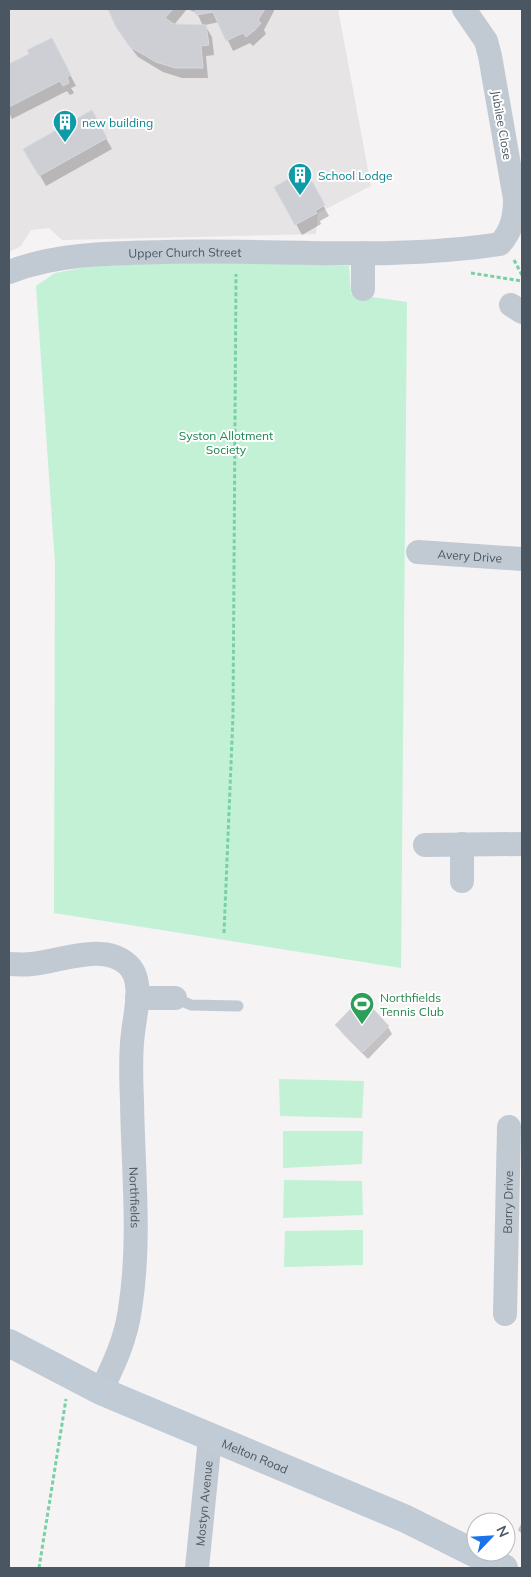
<svg xmlns="http://www.w3.org/2000/svg" width="531" height="1577" font-family="Mulish,sans-serif">
<style>
.education{fill:#e6e4e5}
.green{fill:#c3f1d5}
.shadow{fill:#0003;fill-rule:evenodd}
.building{fill:#cdcfd5;stroke:#d7d9de}
.lines{fill:none;stroke-linecap:round;stroke-linejoin:round}
.path{stroke:#7ad0a6;stroke-width:3;stroke-dasharray:4 2.5;stroke-linecap:butt}
.lane{stroke:#c1cad2;stroke-width:11}
.street{stroke:#c1cad2;stroke-width:24}
.secondary{stroke:#c1cbd6;stroke-width:28}
.labels{text-anchor:middle;dominant-baseline:central;stroke-width:4;stroke-linejoin:round;paint-order:stroke}
.culture-label{font-size:12px;fill:#0d838f;stroke:#fff;text-anchor:start}
.street-label{font-size:12px;fill:#4a5661;stroke:#fff}
.park-label{font-size:12px;fill:#17864f;stroke:#fff}
.leisure-label{font-size:12px;fill:#27864d;stroke:#fff;text-anchor:start}
</style>
<rect width="100%" height="100%" fill="#f5f3f3"/>
<!-- education -->
<polygon class="education" points="9,9 338,9 371,186 318,213 316,234 62,240 49,228 31,230 21,246 9,252"/>
<!-- green -->
<g class="green">
<polygon points="236,261 349,266 351,294 407,302 401,968 54,913 55,564 36,286 55,273 87,267 143,262"/>
<polygon points="279,1079 364,1081 362,1118 280,1116"/>
<polygon points="283,1131 363,1131 362,1164 283,1168"/>
<polygon points="284,1180 362,1181 363,1215 283,1218"/>
<polygon points="363,1230 363,1265 284,1267 285,1231"/>
</g>
<!-- shadow -->
<g class="shadow">
<path d="M109 9H275L264 30 266 34 253 46 250 43 233 51 219 22 205 25 212 37 214 55 206 56 208 78H182L163 72 138 57 123 37ZM187 9 197 13 203 26 174 25Z"/>
<polygon points="57,49 76,86 71,88 74,93 70,95 67,91 12,119 9,113 9,66 30,54"/>
<polygon points="91,112 112,149 46,186 25,149"/>
<polygon points="307,176 329,216 320,221 321,224 302,235 276,187"/>
<polygon points="337,1025 388,1027 392,1034 368,1059 341,1032"/>
<polygon points="522,1522 522,1534 518,1530"/>
</g>
<!-- building -->
<g class="building">
<polygon points="108,9 173,9 165,18 174,24 206,25 209,45 201,46 203,68 175,68 156,62 130,47 116,27"/>
<polygon points="195,9 265,9 258,20 261,23 255,30 246,37 243,33 226,41 213,12 196,15"/>
<polygon points="52,38 71,75 67,77 69,83 63,86 60,81 9,107 9,64 29,54 27,50"/>
<polygon points="92,110 107,138 39,176 23,149"/>
<polygon points="308,174 325,205 315,211 317,213 295,225 274,187 296,175 298,180"/>
<polygon points="362,997 389,1026 363,1052 335,1025"/>
</g>
<g class="lines">
<!-- path -->
<g class="path">
<polyline points="514,260 522,275"/>
<polyline points="471,273 522,281"/>
<polyline points="224,933 233,716 236,274"/>
<polyline points="39,1568 66,1399"/>
</g>
<!-- lane -->
<polyline class="lane" points="175,998 191,1005 238,1006"/>
<!-- street -->
<g class="street">
<polyline points="363,253 363,289"/>
<path id="s1" d="M9 272C58 253 114 253 166 252 277 249 390 261 500 244 512 230 515 217 515 199L490 56 486 41 464 9"/>
<polyline points="511,305 522,312"/>
<path id="s2" d="M418 552 522 559"/>
<polyline points="462,844 462,881"/>
<polyline points="425,845 522,844"/>
<path id="s3" d="M9 964C16 964 24 965 31 964 60 962 102 942 127 964 145 979 135 1013 133 1033 130 1055 131 1078 132 1101 133 1170 141 1240 130 1309 126 1339 114 1364 101 1391"/>
<polyline points="137,998 175,998"/>
<path id="s4" d="M505 1314 509 1127"/>
<path id="s5" d="M197 1568 210 1438"/>
</g>
<!-- secondary -->
<path class="secondary" id="s6" d="M9 1343 101 1391 406 1519 504 1568"/>
</g>
<!-- icons -->
<defs>
<symbol id="building-pin" viewBox="-11 -11 22 30"><path d="M0 17L-7.5 6A9.5 9.5 0 1 1 7.5 6Z" fill="#0f9aa8" stroke="#fff"/><path d="M-4-6H4V6H1V3H-1V6H-4ZM-2.5-4.3h1.7v1.8h-1.7ZM.8-4.3h1.7v1.8H.8ZM-2.5-1h1.7V.8h-1.7ZM.8-1h1.7V.8H.8Z" fill="#fff"/></symbol>
<symbol id="stadium-pin" viewBox="-11 -11 22 30"><path d="M0 17L-7.5 6A9.5 9.5 0 1 1 7.5 6Z" fill="#2e9e5b" stroke="#fff"/><path d="M0-5a6.5 5 0 1 0 0 10a6.5 5 0 1 0 0-10ZM-3.5-1.8h7v3.6h-7Z" fill="#fff"/></symbol>
</defs>
<g fill-rule="evenodd">
<use href="#building-pin" x="51" y="108" width="28" height="38"/>
<use href="#building-pin" x="286" y="161" width="28" height="38"/>
<use href="#stadium-pin" x="348" y="990" width="28" height="38"/>
</g>
<g class="labels">
<!-- culture labels -->
<g class="culture-label">
<text x="82" y="122">new building</text>
<text x="318" y="175">School Lodge</text>
</g>
<!-- street labels -->
<g class="street-label">
<text transform="translate(502 125) rotate(80)">Jubilee Close</text>
<text stroke="none"><textPath href="#s1" startOffset="178">Upper Church Street</textPath></text>
<text stroke="none"><textPath href="#s2" startOffset="52">Avery Drive</textPath></text>
<text stroke="none"><textPath href="#s3" startOffset="358">Northfields</textPath></text>
<text stroke="none"><textPath href="#s4" startOffset="112">Barry Drive</textPath></text>
<text stroke="none"><textPath href="#s6" startOffset="271">Melton Road</textPath></text>
<text stroke="none"><textPath href="#s5" startOffset="65">Mostyn Avenue</textPath></text>
</g>
<!-- park labels -->
<g class="park-label">
<text x="226" y="435">Syston Allotment<tspan x="226" dy="14">Society</tspan></text>
</g>
<!-- leisure labels -->
<g class="leisure-label">
<text x="380" y="997">Northfields<tspan x="380" dy="14">Tennis Club</tspan></text>
</g>
</g>
<!-- border -->
<rect width="531" height="1577" fill="none" stroke="#4a5661" stroke-width="20"/>
<!-- north arrow -->
<g transform="translate(491 1537) rotate(65)"><circle r="24" fill="#ffffff" stroke="#b7bbc0"/>
<path d="M0-4L9 19L0 12L-9 19Z" fill="#1a73e8"/>
<text y="-8" font-size="14" font-weight="bold" text-anchor="middle" fill="#4a5661">N</text>
</g>
</svg>
